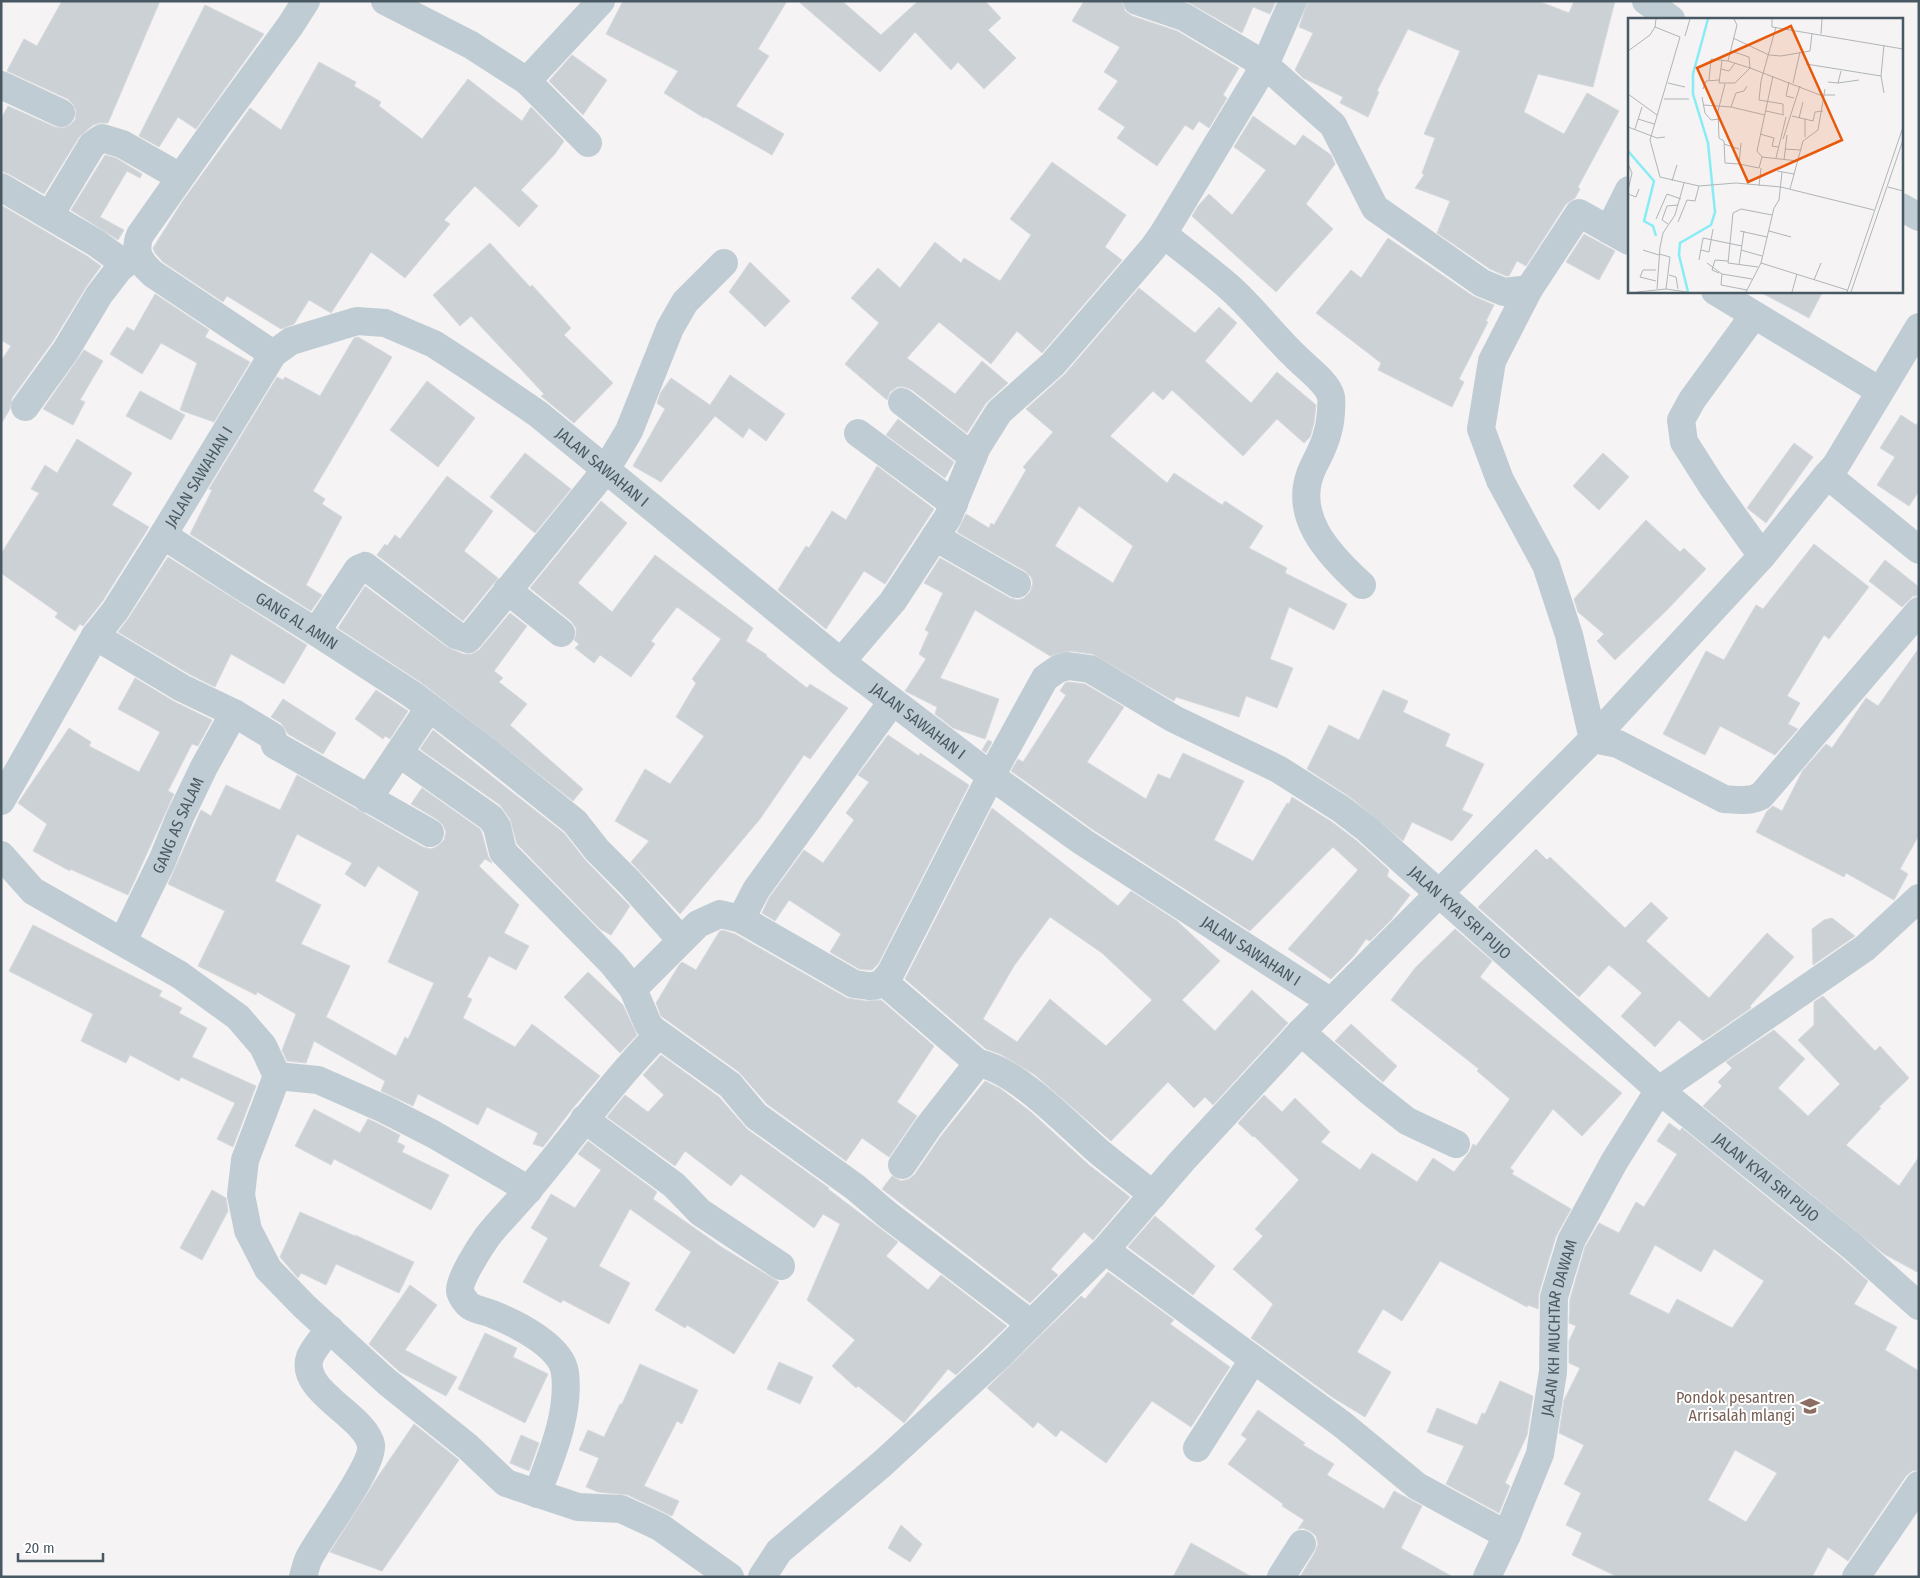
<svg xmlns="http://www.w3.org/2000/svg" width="1920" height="1578" font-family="'Fira Sans Condensed',sans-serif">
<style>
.building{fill:#ccd1d5;stroke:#d6dade;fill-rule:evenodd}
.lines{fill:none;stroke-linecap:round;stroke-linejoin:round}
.minor{stroke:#c0ccd3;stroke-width:28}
.labels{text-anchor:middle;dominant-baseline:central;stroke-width:4;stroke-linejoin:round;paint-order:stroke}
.street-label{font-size:16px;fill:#485963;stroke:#fff}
.education-label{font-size:16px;fill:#785e54;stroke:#fff;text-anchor:end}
.inset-river{fill:none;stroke:#88ecf6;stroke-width:2.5}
.inset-road{fill:none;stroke:#b0b5b9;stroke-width:1}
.view{fill:#e8590c;fill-opacity:0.15;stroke:#e8590c;stroke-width:2.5}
.inset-edge{fill:none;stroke:#485963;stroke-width:2.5}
</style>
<rect width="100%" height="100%" fill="#f5f3f3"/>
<!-- building -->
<g class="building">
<polygon points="62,1 160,1 108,123 100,123 93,125 79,137 44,194 9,174 1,171 1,119 8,106 55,127 63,128 70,125 75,120 76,111 73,104 68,99 7,71 24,39 37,46"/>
<polygon points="623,1 787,1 758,49 769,56 736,106 784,134 772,155 705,117 704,118 664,93 678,71 606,34"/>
<polygon points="798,1 842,1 881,35 918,1 985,1 1001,18 988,30 1016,58 984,89 958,62 951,70 915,32 880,72"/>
<polygon points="1084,1 1122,1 1125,11 1132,16 1177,31 1239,68 1223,95 1227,98 1209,128 1199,121 1193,130 1185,125 1157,166 1117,138 1125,127 1098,109 1118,81 1104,72 1120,47 1072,21"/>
<polygon points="1186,1 1276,1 1270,14 1253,7 1242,33"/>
<polygon points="1308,1 1538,1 1569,13 1574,1 1615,1 1593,87 1538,74 1524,112 1564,134 1587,93 1619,111 1578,187 1580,189 1575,198 1566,204 1526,266 1517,261 1509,276 1506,276 1490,269 1437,233 1450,201 1415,188 1424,175 1422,173 1435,138 1424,134 1460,51 1408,29 1377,91 1379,92 1368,117 1340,103 1343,97 1303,78 1295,70 1313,33 1299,27"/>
<polygon points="205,5 264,34 196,129 178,117 159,147 139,136"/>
<polygon points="572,55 607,80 583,115 549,81"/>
<polygon points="319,62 356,82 354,86 381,102 379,106 422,139 468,79 522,121 531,107 564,141 555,154 521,190 538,206 519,227 475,186 444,220 450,224 405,278 371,252 331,313 309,300 294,324 281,329 227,296 223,302 163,262 155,253 153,248 182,202 250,108 281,130"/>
<polygon points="1253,116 1295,146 1303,135 1331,155 1335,164 1306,204 1333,229 1276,292 1192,216 1198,206 1209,194 1232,215 1266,170 1234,147"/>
<polygon points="105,155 116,158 142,174 140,178 127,171 100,217 124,230 118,240 71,210"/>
<polygon points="1052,162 1126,215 1105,247 1122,260 1042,353 1017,331 991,364 939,322 907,358 955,394 982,361 1008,383 986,403 967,433 912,390 905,387 897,387 890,392 887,400 845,364 879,323 851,298 878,268 900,288 935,242 961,263 964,258 1000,281 1031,235 1010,219"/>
<polygon points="1,205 87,256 101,266 86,287 53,341 12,398 10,409 1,424 1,361 11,346 1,340"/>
<polygon points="1584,234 1615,251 1599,280 1566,262"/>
<polygon points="1388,238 1473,296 1494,305 1486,321 1488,322 1459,379 1464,382 1452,407 1378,370 1381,363 1316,313 1351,270 1361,278"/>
<polygon points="490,243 530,287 532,285 571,328 564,335 613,383 574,423 541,396 544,394 471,316 460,326 433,295"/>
<polygon points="750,262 790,301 765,327 729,292"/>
<path d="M1139 288 1195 333 1219 307 1237 323 1205 361 1251 403 1277 372 1316 405 1314 423 1310 437 1304 443 1277 419 1243 456 1172 390 1163 400 1153 391 1110 436 1167 483 1174 473 1222 505 1225 501 1263 526 1249 548 1287 568 1285 573 1347 604 1334 630 1289 607 1270 659 1293 668 1277 708 1246 696 1239 717 1176 697 1174 701 1092 654 1070 651 1050 656 975 610 940 678 999 699 985 739 953 728 935 714 937 707 905 691 926 659 919 654 929 632 925 630 943 593 924 583 940 558 1010 598 1018 600 1024 598 1030 592 1033 583 1031 577 1025 571 957 532 966 514 989 528 991 523 994 525 1026 470 1023 467 1053 432 1026 409 1065 374ZM1079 506 1133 546 1113 583 1055 546Z"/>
<polygon points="1758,291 1823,291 1809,318"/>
<polygon points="155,294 209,330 205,337 250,362 214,422 180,410 197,363 161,343 142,374 110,354 127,327 134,331"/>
<polygon points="358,337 392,357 313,491 325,499 322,504 342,517 306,585 322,595 311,611 190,534 212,490 209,489 277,377 283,380 285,377 320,396 354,338"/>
<polygon points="84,350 103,361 80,400 85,402 73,425 43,409"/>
<polygon points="730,375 785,414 766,441 749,428 743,438 715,416 661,482 633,466 665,409 657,403 661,392 671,378 710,405"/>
<polygon points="427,381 475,418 438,467 390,430"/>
<polygon points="140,391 185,415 171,440 126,416"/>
<polygon points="1901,415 1916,425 1919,421 1919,491 1909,506 1877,485 1895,457 1880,448"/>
<polygon points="898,419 954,462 945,478 886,435"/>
<polygon points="77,439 132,473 112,505 149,527 102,602 83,626 80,624 75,631 55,617 58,613 1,573 1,554 39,493 31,489 45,465 57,473"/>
<polygon points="1794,443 1813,457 1766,523 1747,508"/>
<polygon points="525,453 571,489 535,533 490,497"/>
<polygon points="1603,453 1629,477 1599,510 1573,486"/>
<polygon points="877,466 934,509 885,584 864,571 826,629 778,590 806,546 809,548 832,511 846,520"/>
<polygon points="447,476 493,511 464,551 498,578 463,621 377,555 385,544 387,546 395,535 400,539"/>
<polygon points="601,501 627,523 578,583 612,612 655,555 753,628 746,641 767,655 766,656 807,688 810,684 848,708 810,759 804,755 760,819 680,914 631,862 649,841 615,821 645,769 670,784 704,736 676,717 696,683 692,679 721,639 677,607 651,641 655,644 631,677 600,655 594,663 575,648 579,644 574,640 576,635 576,628 571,621 530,588"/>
<polygon points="1646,520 1680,552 1684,548 1706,569 1666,611 1615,660 1597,641 1604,634 1578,612 1574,599"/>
<polygon points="1814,544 1869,587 1829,639 1824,635 1787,696 1800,703 1788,724 1798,729 1775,755 1720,726 1705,755 1663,734 1706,651 1724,660 1756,605 1763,609"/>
<polygon points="168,557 307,645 284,684 231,654 215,687 189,674 118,632 128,619"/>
<polygon points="1885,560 1919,587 1919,596 1913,596 1902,607 1869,581"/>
<polygon points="365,586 447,647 463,654 472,654 479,650 510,613 527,626 494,671 503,678 499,682 527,704 510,725 583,789 573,801 422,683 338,628"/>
<polygon points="1919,648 1919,835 1900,869 1908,874 1894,900 1846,873 1844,877 1756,832 1767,811 1773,806 1782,811 1803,770 1826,744 1832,748 1866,698 1878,706"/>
<polygon points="135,678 175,702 212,720 198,746 192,744 168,791 174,794 128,895 70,869 70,871 33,851 47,824 18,803 69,728 91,742 89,746 139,772 160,732 118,709"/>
<polygon points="1069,682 1085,684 1124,707 1087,762 1146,799 1158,774 1170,779 1183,753 1244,781 1214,840 1253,861 1287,803 1289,804 1292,797 1332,822 1357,841 1389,870 1387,876 1410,895 1391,920 1370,941 1366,939 1354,956 1331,979 1288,949 1358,870 1333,847 1250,931 1092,829 1011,771 1018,759 1023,762 1066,695 1060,691 1065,683"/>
<polygon points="376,690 408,711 390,739 385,736 383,739 355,719"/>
<polygon points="1383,690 1408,701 1403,712 1450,734 1445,746 1484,764 1462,810 1473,815 1452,841 1412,822 1403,841 1350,797 1307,769 1329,725 1359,740"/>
<polygon points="283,699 336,733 323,754 288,734 281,723 271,717"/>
<polygon points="433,730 564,833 586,861 630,906 611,935 600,929 517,844 510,819 500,805 420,749"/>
<polygon points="888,735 919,756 920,753 969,785 878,964 872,970 868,970 859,969 830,952 841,934 789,900 775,921 762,913 769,898 804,850 823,863 854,820 846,813 869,782 858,775"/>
<polygon points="988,740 992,742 986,753 982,750"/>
<path d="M297 775 423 847 431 849 438 846 444 840 446 832 443 825 438 820 411 804 422 788 480 829 482 833 488 856 492 863 485 859 479 866 519 905 504 933 529 946 516 970 489 956 467 997 472 999 463 1018 515 1047 532 1024 600 1076 572 1109 543 1147 533 1144 538 1133 487 1107 478 1125 418 1094 413 1106 381 1091 385 1081 314 1041 306 1063 287 1061 282 1050 296 1014 257 992 256 995 198 966 225 911 168 884 201 810 211 816 226 785 280 810ZM297 834 352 863 345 874 365 887 378 866 419 892 388 962 434 983 408 1039 405 1037 396 1056 326 1017 350 966 301 944 321 905 275 881Z"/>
<path d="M992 808 1118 906 1131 891 1177 921 1220 961 1182 1000 1215 1031 1252 990 1288 1023 1213 1105 1205 1097 1194 1108 1168 1082 1111 1141 1035 1075 1000 1054 986 1049 905 979ZM1050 917 1102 953 1152 1000 1106 1046 1050 999 1017 1042 983 1019 1014 966Z"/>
<polygon points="1536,849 1547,860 1550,857 1625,928 1651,902 1668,918 1646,941 1709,998 1767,933 1794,957 1750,1006 1751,1008 1703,1041 1679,1020 1655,1047 1621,1016 1642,993 1609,965 1579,997 1478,907"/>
<polygon points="1832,918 1855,936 1813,965 1812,929 1824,920"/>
<polygon points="33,925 162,991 159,996 182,1008 179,1013 207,1028 192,1057 256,1086 233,1147 217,1139 235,1103 181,1077 179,1081 130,1055 126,1063 81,1041 93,1014 9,971"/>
<polygon points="1455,929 1492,961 1480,977 1622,1093 1582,1136 1553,1109 1510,1168 1514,1171 1512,1174 1571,1209 1556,1236 1539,1293 1538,1309 1528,1305 1527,1307 1440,1261 1402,1321 1383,1309 1357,1352 1391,1372 1365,1417 1332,1397 1251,1338 1273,1304 1233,1269 1263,1236 1255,1229 1299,1180 1254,1136 1253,1137 1238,1123 1264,1095 1282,1112 1295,1098 1330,1132 1321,1142 1360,1170 1372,1153 1417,1182 1433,1158 1454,1172 1470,1151 1473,1144 1476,1146 1510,1099 1477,1071 1479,1069 1391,1000 1415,968"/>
<polygon points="722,930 735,934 847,998 866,1001 881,1000 934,1046 897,1102 917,1116 889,1157 862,1138 846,1161 767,1104 739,1072 661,1016 656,1003 679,965 682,962 696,970 719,932"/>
<polygon points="588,972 623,1005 637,1035 620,1053 564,997"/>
<polygon points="1823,996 1875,1051 1880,1046 1909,1078 1879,1107 1881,1108 1846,1145 1899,1186 1919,1157 1919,1273 1884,1254 1703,1106 1722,1086 1718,1082 1732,1068 1726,1062 1774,1030 1805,1059 1778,1088 1808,1116 1840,1084 1798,1040 1814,1025 1814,1002"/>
<polygon points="1351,1024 1397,1066 1383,1082 1335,1041"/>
<polygon points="661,1055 719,1097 747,1129 829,1188 828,1189 898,1242 886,1256 928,1290 941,1275 1007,1326 956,1375 948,1369 904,1423 858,1386 856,1388 832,1366 855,1340 807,1300 840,1224 823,1214 814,1228 741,1174 731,1186 685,1151 675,1166 607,1117 625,1095 648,1112 664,1095 643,1075"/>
<polygon points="985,1081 1001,1089 1031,1112 1089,1165 1130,1197 1093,1240 1084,1232 1051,1269 1058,1275 1030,1303 882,1189 892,1176 901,1181 909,1179 915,1174 941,1136"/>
<polygon points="314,1109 360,1133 368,1119 377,1123 400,1135 397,1142 405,1146 402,1152 449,1175 431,1210 334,1159 331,1165 295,1146"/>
<path d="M1669 1123 1680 1131 1682 1128 1843 1259 1868 1281 1854 1304 1897 1327 1885 1350 1919 1371V1470L1912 1471 1906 1476 1848 1561 1828 1547 1812 1577H1618L1572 1555 1582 1533 1566 1525 1581 1493 1564 1484 1584 1445 1559 1433 1564 1400 1580 1368 1569 1363V1341L1576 1326 1569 1323 1570 1299 1585 1247 1599 1223 1619 1233 1636 1202 1644 1207 1677 1154 1657 1141ZM1655 1245 1701 1272 1714 1249 1764 1281 1732 1328 1677 1299 1669 1314 1629 1294ZM1735 1450 1777 1473 1746 1522 1708 1500Z"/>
<polygon points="588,1141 657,1192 653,1199 723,1248 779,1282 734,1354 687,1325 685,1328 655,1310 691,1252 630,1209 599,1266 630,1283 609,1324 563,1300 561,1303 523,1282 548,1238 531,1228 551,1194 575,1208 601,1170 578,1154"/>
<polygon points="212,1190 226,1198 228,1211 202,1260 180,1248"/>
<polygon points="300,1212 355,1236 355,1235 414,1262 399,1293 336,1264 326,1285 301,1273 298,1278 280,1257"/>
<polygon points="1155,1216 1215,1266 1193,1295 1128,1247"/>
<polygon points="1108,1272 1174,1320 1170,1324 1230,1367 1191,1427 1152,1401 1106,1463 1061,1430 1056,1437 1038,1422 1033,1428 987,1388 1081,1296 1085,1299"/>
<polygon points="410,1285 437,1305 405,1350 457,1377 446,1396 400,1372 369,1344"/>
<polygon points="485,1333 517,1348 513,1357 548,1374 525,1423 458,1389"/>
<polygon points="779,1362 813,1377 800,1404 767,1389"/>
<polygon points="640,1364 698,1390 682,1424 677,1421 644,1486 679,1501 672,1516 628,1495 598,1492 586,1487 599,1458 579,1450 588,1430 604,1437 620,1404 622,1404"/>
<polygon points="1500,1381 1533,1396 1527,1435 1505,1483 1510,1486 1499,1513 1446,1484 1464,1446 1427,1432 1437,1408 1477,1425 1482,1413 1485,1414"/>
<polygon points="1258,1410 1305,1443 1303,1445 1334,1464 1327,1475 1384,1509 1394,1491 1422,1506 1401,1548 1453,1577 1300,1577 1315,1552 1318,1544 1316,1536 1310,1531 1303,1528 1298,1529 1304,1520 1282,1506 1283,1504 1228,1464 1247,1439 1241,1435"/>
<polygon points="414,1424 459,1460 382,1571 330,1552 377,1478"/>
<polygon points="521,1435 539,1443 529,1471 510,1463"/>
<polygon points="901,1525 922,1544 910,1562 888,1548"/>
<polygon points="1191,1543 1252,1577 1173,1577"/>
</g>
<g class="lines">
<!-- minor -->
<g class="minor">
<polyline points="385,1 471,45 527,81 588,143"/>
<polyline points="1137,1 1184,17 1265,65 1333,125 1375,208 1482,283 1504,292 1529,289"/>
<polyline points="1646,1 1671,19"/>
<polyline points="527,81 601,1"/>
<polyline points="1,85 61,113"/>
<polyline points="1,187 96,243 125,264"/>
<polyline points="1901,207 1919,217"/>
<polyline points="50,215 92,145 102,138 122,144 180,177"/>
<polyline points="1609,230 1629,190"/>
<path d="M1163 234C1185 251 1207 268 1228 286 1252 307 1271 333 1294 355 1304 366 1328 382 1331 397 1332 401 1331 407 1331 412 1330 432 1323 448 1314 465 1289 514 1329 555 1362 585"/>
<polyline points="1715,291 1880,391"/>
<polyline points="1754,315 1692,400 1681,420 1684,442 1712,486 1762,556"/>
<polyline points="1919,327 1836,465 1827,475 1919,550"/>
<path d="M273 354 153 274C140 262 133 253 140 235L216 127 290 26 306 1"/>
<polyline points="902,402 973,457"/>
<polyline points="25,407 66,350 99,295 119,269 137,254"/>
<polyline points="858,433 954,504"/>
<path id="s1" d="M163 535 240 585 316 632 413 695 489 753 575 822 597 850 630 883 681 940"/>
<polyline points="935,537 1017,584"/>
<polyline points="507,590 561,633"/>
<polyline points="316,632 358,569 365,566 456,635 468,639 471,636 605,471 629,431 670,328 685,302 724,263"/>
<polyline points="95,636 182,688 234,713 272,736 275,745 430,833"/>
<polyline points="841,662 893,601 948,517 977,447 999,412 1053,364 1153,248 1163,234 1265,65 1293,1"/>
<polyline points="1593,739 1569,635 1546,565 1500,480 1481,429 1492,361 1529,289 1579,213 1629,241"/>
<polyline points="1593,739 1762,556 1827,475"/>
<polyline points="399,753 491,818 497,827 503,852 612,963 633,989 648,1024 653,1030 730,1085 756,1116 855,1187 888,1215 1031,1324"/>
<polyline points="368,799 429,708"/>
<path id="s2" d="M1 801 95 636 115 611 163 535 273 354 291 341 357 321 385 323 434 344 474 370 538 414 841 662 991 776 1083 842 1331 1002"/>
<polyline points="1,855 33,891 180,975 238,1017 263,1046 277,1076 245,1160 241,1195 248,1230 268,1269 304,1306 387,1382 468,1447 506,1483 578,1507 621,1509 660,1527 730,1577"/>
<path id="s3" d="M741 919 854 984C874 987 879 989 891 972L991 776 1045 678 1058 669 1068 666 1090 669 1174 719 1278 769 1341 809 1367 829 1659 1090 1853 1247 1919 1306"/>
<path id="s4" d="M123 941 162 861 180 817 204 767 234 713"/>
<polyline points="884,982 978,1063"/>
<polyline points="633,989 698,924 720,914 741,919 756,890 892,702"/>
<polyline points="1301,1032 1369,1091 1407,1121 1456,1144"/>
<polyline points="277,1076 318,1080 384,1109 433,1134 529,1190"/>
<polyline points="584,1119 674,1185 700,1212 781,1266"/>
<path d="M902 1165 928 1127 978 1063C1017 1070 1068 1125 1098 1151 1116 1166 1135 1180 1153 1195"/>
<polyline points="1105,1250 1343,1425 1417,1486 1507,1535"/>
<polyline points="1197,1448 1253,1360"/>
<path d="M537 1494C551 1457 570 1414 565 1373 562 1346 515 1323 492 1314 485 1311 476 1310 470 1306 466 1303 461 1296 460 1291 459 1279 480 1247 487 1237 500 1220 516 1205 529 1189 573 1137 611 1083 658 1035"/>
<path d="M303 1577C305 1571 306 1564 309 1558 320 1536 374 1466 371 1445 366 1416 298 1391 310 1357 314 1347 324 1337 330 1329"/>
<path d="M762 1577 779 1551 882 1464 999 1356 1105 1250 1182 1161 1301 1032 1593 739 1618 744 1724 799C1737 800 1749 802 1761 796L1919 611"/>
<polyline points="1281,1577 1302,1544"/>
<path id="s5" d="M1487 1577 1507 1535 1540 1454 1553 1372 1554 1297 1571 1241 1614 1162 1659 1090 1865 948 1919 898"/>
<polyline points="1856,1577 1919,1485"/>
</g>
</g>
<!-- icons -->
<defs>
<symbol id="school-bare" viewBox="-9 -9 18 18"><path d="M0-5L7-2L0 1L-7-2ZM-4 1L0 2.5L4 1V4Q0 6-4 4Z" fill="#8d6e63" stroke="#fff" stroke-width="2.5" paint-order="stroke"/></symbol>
</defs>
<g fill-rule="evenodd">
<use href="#school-bare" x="1796" y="1392" width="28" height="28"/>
</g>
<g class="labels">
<!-- street labels -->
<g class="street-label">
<text stroke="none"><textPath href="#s2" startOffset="905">JALAN SAWAHAN I</textPath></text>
<text stroke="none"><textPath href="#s2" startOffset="380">JALAN SAWAHAN I</textPath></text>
<text stroke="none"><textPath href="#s1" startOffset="159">GANG AL AMIN</textPath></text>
<text stroke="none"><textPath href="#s2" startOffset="1310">JALAN SAWAHAN I</textPath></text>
<text stroke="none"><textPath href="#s4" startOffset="128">GANG AS SALAM</textPath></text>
<text stroke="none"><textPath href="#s3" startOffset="999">JALAN KYAI SRI PUJO</textPath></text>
<text stroke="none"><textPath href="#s2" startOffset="1715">JALAN SAWAHAN I</textPath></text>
<text stroke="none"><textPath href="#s3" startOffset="1404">JALAN KYAI SRI PUJO</textPath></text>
<text stroke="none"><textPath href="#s5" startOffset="262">JALAN KH MUCHTAR DAWAM</textPath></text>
</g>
<!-- education labels -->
<g class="education-label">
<text x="1795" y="1397">Pondok pesantren<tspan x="1795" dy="18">Arrisalah mlangi</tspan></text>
</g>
</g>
<!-- overview -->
<g transform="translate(1628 18)">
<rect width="275" height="275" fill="#f5f3f3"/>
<path class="inset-river" d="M0 133 26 163 16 203 25 208 28 218M60 274 51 237 52 225 83 207 87 194 80 125 65 76V56L80 1"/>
<path class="inset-road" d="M28 1 27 9 52 19 22 122 32 159 71 168 108 165 153 169 246 192M144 1V9L275 31M148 9 133 63 131 82 155 86V96M193 16 194 1M57 18 62 1M105 20 141 37 153 38 182 33 184 15M0 33 22 17 27 9M103 33 121 39 122 50 192 77H207M94 42 91 65H107L122 50M100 43 122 50M178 46 253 58M93 51 101 53 107 45M145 58 129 133 134 139 170 143M81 62 83 41 100 43 109 7 106 1M161 64 158 78 166 80M200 64 210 65 213 53M40 65 57 69M165 65 172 34M210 65 231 62M97 66 90 93 91 120 96 123 97 145 111 146M75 71 78 63 91 62M256 75 253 58 256 27M0 76 29 97M74 79 77 95 83 102 91 101M36 81H61M75 87 103 89 137 97M103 89 108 75 116 73 119 68M138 93 156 97M164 98 185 103 187 94 195 93M171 100 175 84M10 101 26 106M0 109 29 120 37 119M7 111 14 89M132 116 146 120 144 128 150 129M177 119V101M155 121 172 68M113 125 111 146 131 150 134 139M96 126 111 131M157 131 173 132M148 140 158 99M156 142 159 117M0 146 4 155 0 172M149 153 166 156M44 163 49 147M131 168 133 150M260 169 275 173M162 171 175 123 190 112 197 71M0 176 8 179 11 171M28 201 39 176 53 181M50 204 59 182 67 183 71 168M40 206 34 202 39 188 50 187M112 213 139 219M141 213 163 219M15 232 31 237M73 232 81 234 85 211M113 232 134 238M31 236 42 239 38 271M71 242 75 220 114 228M79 245 94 256 124 261M133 245 219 272M111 247 116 213M130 249 100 245 105 195 113 191 144 197M91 255 84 252 87 242 100 243M94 256 93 267 119 272M41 257 48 259 50 271M186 262 193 245M28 263 12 259 15 252H28M29 271 32 229 35 215 47 197 56 165M9 274 38 271 59 274M118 274 133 245 146 190 151 182 154 154M164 274 169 256M219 274 275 109M223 274 275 122"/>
<path class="view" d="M163 8 214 122 120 164 69 50Z"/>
<rect width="275" height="275" class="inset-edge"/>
</g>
<!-- border -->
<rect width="1920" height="1578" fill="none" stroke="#485963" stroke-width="5"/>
<!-- scale -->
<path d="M18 1553v8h85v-8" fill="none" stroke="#485963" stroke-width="2.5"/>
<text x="25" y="1553" font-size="15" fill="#485963" stroke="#ffffff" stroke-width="4" paint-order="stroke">20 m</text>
</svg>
